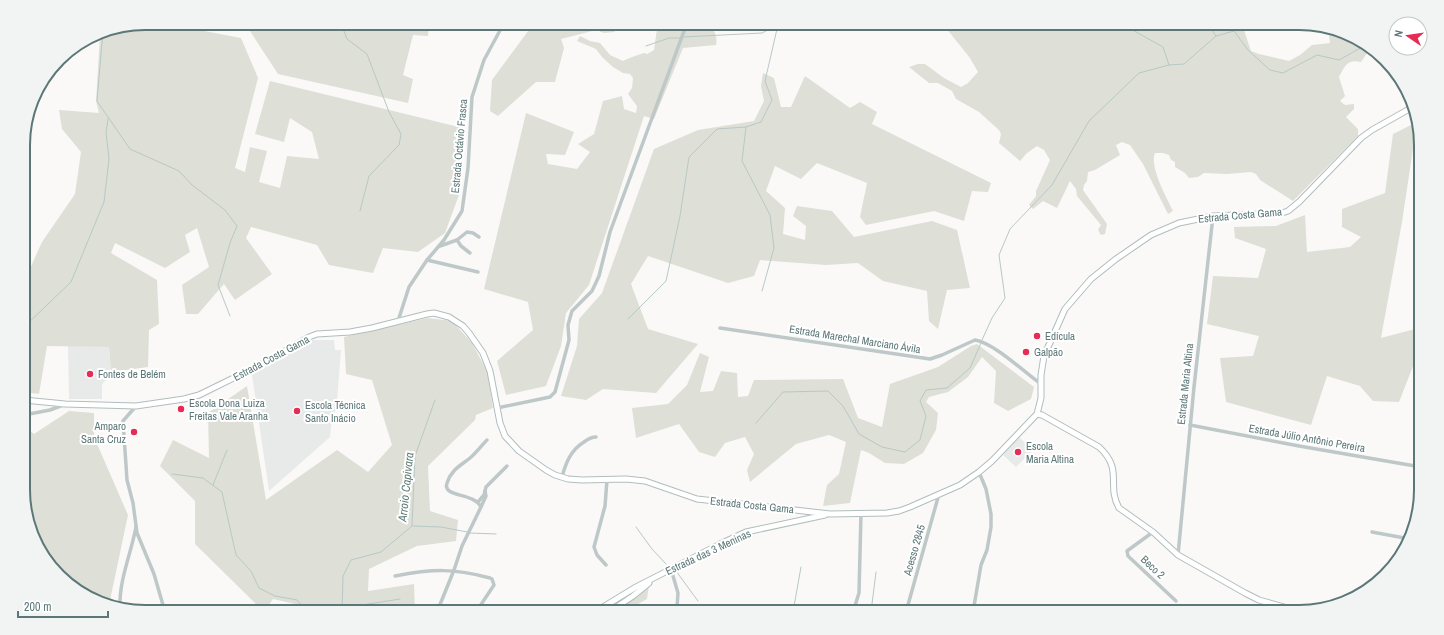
<svg xmlns="http://www.w3.org/2000/svg" width="1444" height="635" font-family="'Archivo Narrow',sans-serif">
<style>
.built{fill:#e8eae9}
.green{fill:#dedfd7}
.lines{fill:none;stroke-linecap:round;stroke-linejoin:round}
.stream{stroke:#b7c9c5;stroke-width:1}
.secondary-casing{stroke:#b1bdbd;stroke-width:7}
.street{stroke:#bec8c8;stroke-width:3.5}
.secondary{stroke:#fff;stroke-width:5}
.poi-dot{fill:#e62c55;stroke:#fff;stroke-width:1.5}
.labels{text-anchor:middle;dominant-baseline:central;stroke-width:4;stroke-linejoin:round;paint-order:stroke}
.street-label{font-size:11px;fill:#5c7777;stroke:#fff}
.poi-label{font-size:11px;fill:#5c7777;stroke:#fff;text-anchor:start}
.water-label{font-size:12px;font-style:italic;fill:#5f7c77;stroke:#fff}
.rim{fill:none;stroke:#5c7777;stroke-width:2}
</style>
<rect width="100%" height="100%" fill="#faf9f8"/>
<!-- built -->
<g class="built">
<polygon points="311,340 334,340 335,350 341,350 337,402 339,405 332,416 330,437 269,491 252,375"/>
<polygon points="68,346 109,347 111,375 102,384 102,399 69,399"/>
<polygon points="1019,437 1033,450 1016,467 1003,455"/>
</g>
<!-- green -->
<g class="green">
<polygon points="145,23 195,23 194,29 241,38 258,78 235,168 245,172 250,147 267,151 259,182 280,188 287,156 319,159 312,132 290,118 284,142 255,134 270,81 463,128 459,195 445,233 418,252 383,248 373,273 329,265 317,245 251,227 246,238 272,274 235,300 224,284 198,314 186,314 182,285 209,267 197,228 185,235 190,252 165,268 115,243 111,253 157,280 159,324 149,330 148,367 111,372 109,347 47,346 39,394 24,392 24,282 42,242 75,194 81,152 62,129 59,110 99,113 96,101 100,36 106,32 106,31"/>
<polygon points="226,23 429,23 428,36 413,35 403,75 413,79 408,103 278,74 248,28"/>
<polygon points="534,23 624,23 614,32 604,33 596,30 561,39 564,48 555,82 536,82 498,116 490,111 492,80"/>
<path d="M651 23H707C714 29 718 36 716 45L683 48 654 119 644 116 589 285 566 313 561 346 546 386 506 395 497 361 533 330 528 302 484 289 526 113 574 132 565 155 546 154 548 164 577 169 590 152 578 144 594 134 603 101 622 96 624 109 636 113 637 106 628 94 632 88 633 78 630 74 623 73 613 67 602 57 596 49 577 41 580 36 590 41 600 43 610 55 623 61 632 57 644 53 647 54 654 50 657 29Z"/>
<polygon points="763,23 786,23 785,27 769,30 761,28"/>
<path d="M942 23H1244V30L1251 51 1259 54 1289 61 1300 55 1312 45 1330 43 1329 36 1331 33 1339 35 1344 39 1352 37 1369 50 1361 62C1347 59 1345 66 1339 77L1345 96 1340 101 1345 105 1354 104V109L1346 117 1358 129V136L1293 201 1260 180 1256 174 1251 172 1227 174 1204 173 1198 177 1189 178 1185 173 1175 167V162L1171 160 1169 155 1163 153H1155C1149 167 1167 198 1173 211L1168 214 1143 164 1130 145 1122 142 1116 145 1120 155 1095 170 1088 172 1087 181 1084 185 1083 190 1107 224 1105 234 1101 235 1098 230 1101 225 1077 196 1076 189 1070 181 1057 208 1043 201 1033 209 1029 205 1036 196V191L1050 160 1044 150 1037 146 1027 153 1020 161 999 143 1001 134 999 130 979 112 956 99 952 91 938 83H929L909 67 918 64H925L944 78 961 87 968 83 978 72 970 58Z"/>
<polygon points="763,73 774,78 781,107 791,107 805,76 850,108 860,102 877,112 872,124 991,183 988,192 972,191 964,221 934,211 866,225 860,217 867,183 817,163 801,179 775,166 766,191 785,208 783,234 805,240 806,226 793,216 797,206 832,211 854,237 932,221 957,230 970,288 947,290 938,329 929,321 927,291 883,281 858,263 826,265 760,260 754,276 728,283 648,256 631,284 648,329 698,344 656,393 603,389 586,400 561,396 577,346 579,319 602,293 654,149 698,130 754,121 764,101 761,86"/>
<polygon points="1417,122 1402,222 1381,338 1415,329 1421,329 1421,356 1417,356 1399,402 1373,401 1360,386 1327,376 1311,425 1226,402 1220,358 1253,356 1259,336 1207,324 1213,276 1258,278 1266,249 1235,238 1234,227 1276,226 1305,215 1307,252 1350,247 1361,237 1342,227 1342,209 1385,193 1393,134"/>
<polygon points="428,318 452,321 472,343 487,371 493,408 476,415 475,420 428,466 430,511 458,520 456,541 417,546 369,569 368,591 414,584 415,612 301,612 295,604 273,599 264,612 195,544 195,501 160,466 173,440 209,458 208,413 247,386 266,500 337,450 368,472 392,445 372,380 346,374 344,337"/>
<polygon points="977,344 1034,387 1031,399 1008,411 994,403 996,371 982,357 968,377 948,392 929,397 926,402 938,413 936,430 923,453 904,464 885,463 869,453 861,450 850,503 823,506 827,485 839,474 846,442 829,435 796,444 750,482 747,470 754,454 745,437 725,443 715,457 699,452 679,424 636,438 632,408 668,404 687,385 700,353 709,357 700,392 713,391 721,371 737,373 738,397 748,396 754,380 843,379 858,418 882,427 890,384 938,367 971,346"/>
<polygon points="69,411 94,413 94,437 128,515 109,605 99,603 48,564 34,529 35,523 28,515 24,506 24,427 34,434"/>
<polygon points="649,585 647,599 624,612 612,612"/>
</g>
<g class="lines">
<!-- stream -->
<g class="stream">
<polyline points="341,23 347,39 367,54 389,112 401,134 399,145 369,176 360,211"/>
<polyline points="1120,23 1163,47 1169,65 1184,64 1216,36 1234,31 1248,50 1270,70 1283,73 1317,55 1339,60 1364,46"/>
<polyline points="1207,23 1216,36"/>
<polyline points="103,31 97,101 130,149 179,171 192,185 225,210 237,226 230,243 218,285 230,316"/>
<polyline points="683,37 762,33 779,24"/>
<polyline points="646,46 669,38 680,38"/>
<polyline points="746,127 742,161 770,215 774,248 762,291"/>
<polyline points="628,319 666,281 680,216 689,157 717,129 746,127 761,122 772,100 765,81 777,29 780,23"/>
<polyline points="24,327 71,282 104,202 109,159 106,133 108,119"/>
<polyline points="982,340 992,318 1005,298 999,255 1010,229 1052,185 1089,121 1139,73 1169,65"/>
<polyline points="756,423 783,392 828,391 843,406 859,434 882,447 905,452 920,440 926,416 920,401 926,390 947,388 970,368 981,343"/>
<polyline points="172,474 203,478 222,492 236,555 251,571 259,588 275,596 297,600 307,612"/>
<polyline points="213,485 227,450"/>
<polyline points="413,526 441,527 467,532"/>
<polyline points="636,527 652,549 666,564"/>
<polyline points="470,533 496,534"/>
<polyline points="676,571 698,601"/>
<polyline points="343,608 400,599"/>
<polyline points="342,612 343,576 351,560 381,552 412,526 415,456 435,400"/>
<polyline points="793,612 801,567"/>
<polyline points="871,612 876,572"/>
</g>
<defs>
<g id="secondary">
<polyline points="24,400 65,404 136,406 184,399 199,395 264,363 309,337 317,334 350,332 372,328 427,314 434,313 449,317 463,326 469,333 483,353 490,371 500,423 505,436 519,451 546,470 555,475 568,479 582,480 626,479 645,481 697,499 830,514 887,513 899,511 910,507 960,485 979,472 992,461 1037,414 1041,398 1041,375 1044,356 1065,309 1091,279 1116,259 1151,235 1179,223 1213,216 1282,213 1288,211 1299,202 1361,138 1372,130 1411,108"/>
<path d="M1037 414 1042 415 1099 447C1124 470 1106 485 1119 508L1153 532 1178 555 1245 593 1259 600 1302 612"/>
<polyline points="595,612 636,587 720,544 746,532 825,515"/>
<polyline points="609,612 633,596 649,583"/>
</g>
</defs>
<!-- secondary casing -->
<use href="#secondary" class="secondary-casing"/>
<!-- street -->
<g class="street">
<polyline points="501,29 507,29 517,23"/>
<polyline points="457,240 461,246 470,253"/>
<polyline points="440,246 457,240 467,232 473,233 479,237"/>
<polyline points="427,260 478,272"/>
<polyline points="398,321 409,287 427,260 444,240 462,211 468,168 472,97 484,60 504,23"/>
<path d="M720 328 930 359 942 355 975 340C994 343 1024 372 1041 384"/>
<polyline points="136,406 123,421 127,480 133,503 137,533 154,574 165,612"/>
<polyline points="497,408 550,397 555,392 569,340 568,325 572,311 592,291 599,276 610,232 687,23"/>
<polyline points="24,415 50,410 63,405"/>
<polyline points="1190,425 1299,446 1421,467"/>
<path d="M562 477C566 462 571 450 584 442 588 439 591 437 596 437"/>
<polyline points="478,502 484,495 486,487 507,466"/>
<path d="M481 507C474 492 442 498 447 483 451 470 460 466 470 458 476 453 481 446 487 440"/>
<polyline points="1153,532 1127,551 1128,556 1176,601"/>
<polyline points="1372,532 1410,539"/>
<polyline points="1178,555 1194,387 1213,216"/>
<polyline points="606,565 597,555 594,547 605,506 607,480"/>
<polyline points="671,569 678,593 677,607 678,612"/>
<path d="M395 576C432 569 454 568 490 578L492 579 494 585 476 612"/>
<path d="M120 607C119 580 131 554 136 527"/>
<polyline points="437,612 454,570 462,546 481,507 486,496 485,491"/>
<polyline points="853,612 859,593 861,513"/>
<polyline points="906,612 939,494"/>
<polyline points="973,612 981,565 987,550 991,527 991,514 986,489 979,472"/>
</g>
<!-- secondary -->
<use href="#secondary" class="secondary"/>
</g>
<!-- markers -->
<g class="poi-dot">
<circle cx="1037" cy="336" r="4"/>
<circle cx="1026" cy="352" r="4"/>
<circle cx="90" cy="374" r="4"/>
<circle cx="181" cy="409" r="4"/>
<circle cx="297" cy="411" r="4"/>
<circle cx="134" cy="432" r="4"/>
<circle cx="1018" cy="452" r="4"/>
</g>
<g class="labels">
<!-- street labels -->
<g class="street-label">
<text transform="translate(459 146) rotate(-85)">Estrada Octávio Frasca</text>
<text transform="translate(1240 215) rotate(-5)">Estrada Costa Gama</text>
<text transform="translate(855 339) rotate(9)">Estrada Marechal Marciano Ávila</text>
<text transform="translate(271 358) rotate(-28)">Estrada Costa Gama</text>
<text transform="translate(1185 384) rotate(-84)">Estrada Maria Altina</text>
<text transform="translate(1307 438) rotate(10)">Estrada Júlio Antônio Pereira</text>
<text transform="translate(752 505) rotate(6)">Estrada Costa Gama</text>
<text transform="translate(914 550) rotate(-74)">Acesso 2845</text>
<text transform="translate(708 552) rotate(-25)">Estrada das 3 Meninas</text>
<text transform="translate(1153 567) rotate(43)">Beco 2</text>
</g>
<!-- poi labels -->
<g class="poi-label">
<text x="1045" y="336">Edícula</text>
<text x="1034" y="352">Galpão</text>
<text x="98" y="374">Fontes de Belém</text>
<text x="189" y="403">Escola Dona Luiza<tspan x="189" dy="13">Freitas Vale Aranha</tspan></text>
<text x="305" y="405">Escola Técnica<tspan x="305" dy="13">Santo Inácio</tspan></text>
<text x="126" y="426" text-anchor="end">Amparo<tspan x="126" dy="13">Santa Cruz</tspan></text>
<text x="1026" y="446">Escola<tspan x="1026" dy="13">Maria Altina</tspan></text>
</g>
<!-- water labels -->
<g class="water-label">
<text transform="translate(406 487) rotate(-84)">Arroio Capivara</text>
</g>
</g>
<!-- crop -->
<path d="M0 0H1444V635H0ZM145 30H1299A115 115 0 0 1 1414 145V490A115 115 0 0 1 1299 605H145A115 115 0 0 1 30 490V145A115 115 0 0 1 145 30Z" fill="#f2f4f4" fill-rule="evenodd"/>
<path class="rim" d="M145 30H1299A115 115 0 0 1 1414 145V490A115 115 0 0 1 1299 605H145A115 115 0 0 1 30 490V145A115 115 0 0 1 145 30Z"/>
<!-- north arrow -->
<g transform="translate(1408 36) rotate(283)"><circle r="19" fill="#ffffff" stroke="#bec9c9"/>
<path d="M0-3L7 15L0 10L-7 15Z" fill="#e62c55"/>
<text y="-6" font-size="11" font-weight="bold" text-anchor="middle" fill="#5c7777">N</text>
</g>
<!-- scale -->
<path d="M18 611v6h90v-6" fill="none" stroke="#5c7777" stroke-width="2"/>
<text x="24" y="611" font-size="12" fill="#5c7777" stroke="#ffffff" stroke-width="3" paint-order="stroke">200 m</text>
</svg>
